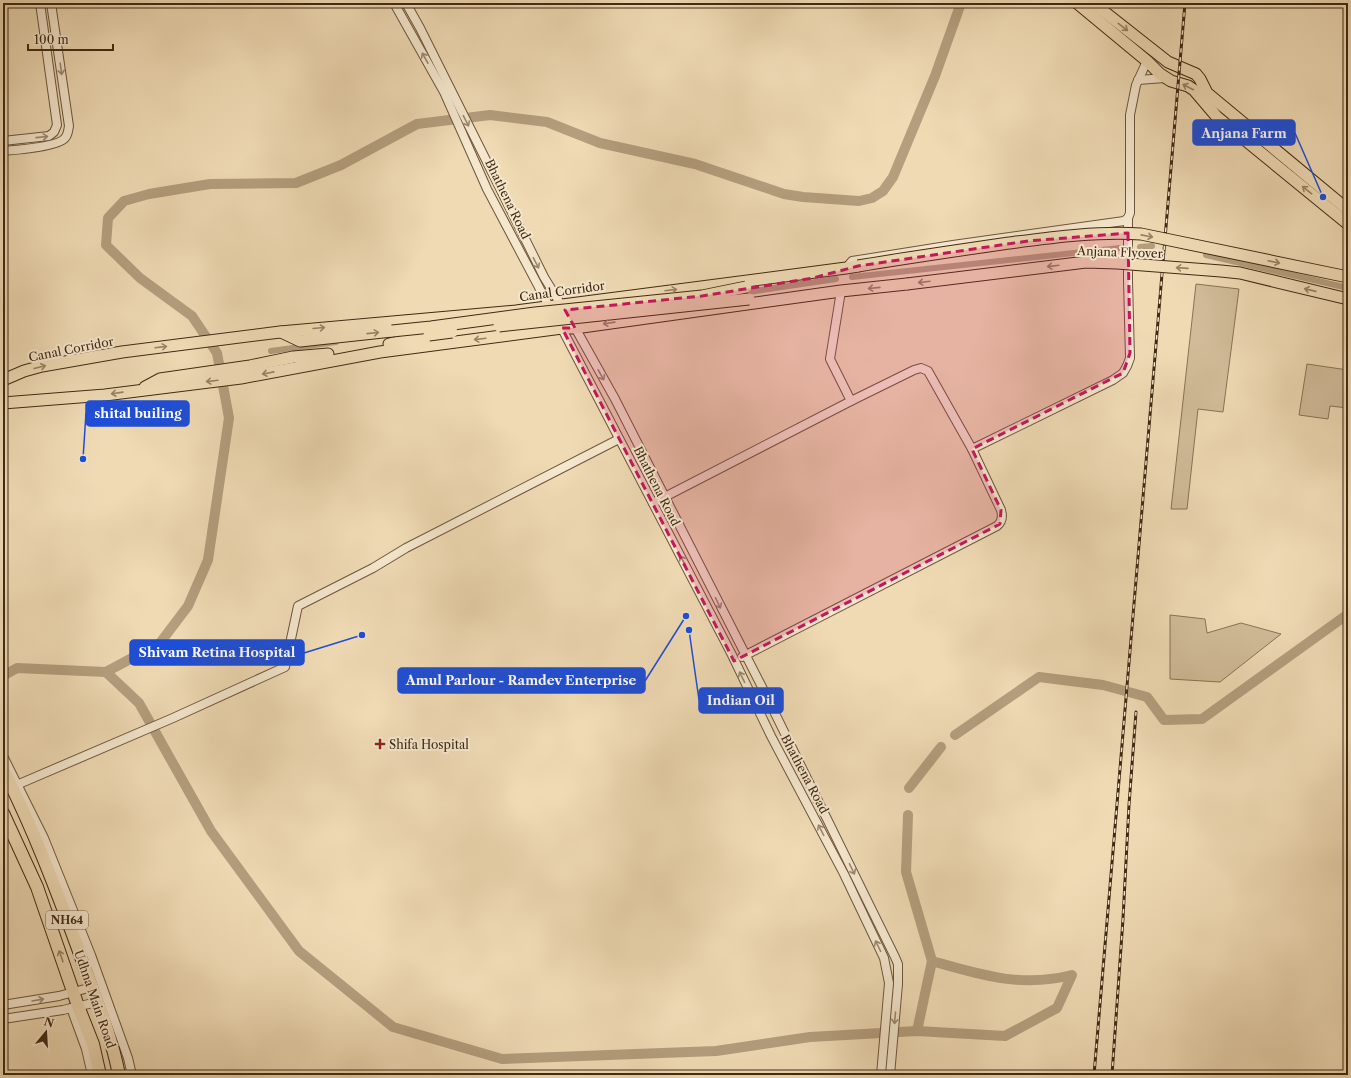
<svg xmlns="http://www.w3.org/2000/svg" width="1351" height="1078" font-family="'Libre Caslon Text',serif">
<style>
.green{fill:#d1bc99;stroke:#887356}
.lines{fill:none;stroke-linecap:round;stroke-linejoin:round}
.canal{stroke:#b49e7e;stroke-width:6}
.river{stroke:#b49e7e;stroke-width:10}
.minor-casing{stroke:#6c563c;stroke-width:10}
.major-casing{stroke:#402a14;stroke-width:13}
.highway-casing{stroke:#402a14;stroke-width:14}
.minor{stroke:#f5e7ce;stroke-width:8}
.major{stroke:#efdab4;stroke-width:11}
.highway{stroke:#efdab4;stroke-width:12}
.rail-casing{stroke:#402a14;stroke-width:3}
.rail{stroke:#f5e7ce;stroke-width:1.5;stroke-dasharray:4.5;stroke-linecap:butt}
.major-bridge-casing{stroke:#402a14;stroke-width:13;stroke-linecap:butt}
.major-bridge{stroke:#efdab4;stroke-width:11}
.oneway{stroke:#988264}
.oneway2{stroke:#9a8871}
.marked{fill:#c2185b;fill-opacity:0.2;stroke:#c2185b;stroke-width:3;stroke-dasharray:8 5;stroke-linejoin:round}
.poi-dot{fill:#8f2418;stroke:#f5e7ce;stroke-width:1.5}
.labels{text-anchor:middle;dominant-baseline:central;stroke-width:4;stroke-linejoin:round;paint-order:stroke}
.shield{fill:#f5e7ce;stroke:#76634c;stroke-width:1}
.shield-label{font-size:11px;font-weight:bold;fill:#402a14}
.street-label{font-size:12px;fill:#402a14;stroke:#f5e7ce}
.poi-label{font-size:12px;fill:#402a14;stroke:#f5e7ce;text-anchor:start}
.leader{fill:none;stroke:#1d4ed8;stroke-width:1.5}
.callout-dot{fill:#1d4ed8;stroke:#f5e7ce;stroke-width:1.5}
.callout{fill:#1d4ed8;stroke:#1d4ed8;stroke-width:1.5}
.callout-label{font-size:13px;text-anchor:middle;font-weight:bold;fill:#fff}
</style>
<rect width="100%" height="100%" fill="#efdab4"/>
<filter id="stains"><feTurbulence type="fractalNoise" baseFrequency=".005" numOctaves="4"/><feColorMatrix values="0 0 0 0 .2 0 0 0 0 .09 0 0 0 0 .02 0 0 0 .5 -.17"/></filter>
<radialGradient id="worn" r=".72"><stop offset=".6" stop-color="#630" stop-opacity="0"/><stop offset="1" stop-color="#630" stop-opacity=".3"/></radialGradient>
<!-- green -->
<g class="green">
<polygon points="1196,284 1239,289 1223,412 1198,409 1187,509 1171,509"/>
<polygon points="1307,364 1348,370 1348,408 1330,406 1328,419 1299,415"/>
<polygon points="1170,615 1205,619 1207,633 1241,623 1281,634 1220,682 1170,679"/>
</g>
<g class="lines">
<!-- canal -->
<g class="canal">
<polyline points="1140,247 1152,246"/>
<polyline points="1206,255 1348,288"/>
<polyline points="852,277 1120,248"/>
<polyline points="741,293 836,279"/>
<polyline points="271,351 336,342"/>
</g>
<!-- river -->
<g class="river">
<polyline points="106,672 160,643 188,606 208,560 229,418 217,353 192,316 140,278 106,245 108,218 124,201 149,194 210,184 296,183 341,165 417,124 490,115 547,122 600,143 695,164 784,194 803,197 859,201 872,198 883,191 893,177 935,76 961,3"/>
<path d="M3 676 17 668 106 672 139 703 211 831 299 951 393 1027 502 1059 716 1051 810 1037 917 1031 1005 1036 1057 1008 1072 975C1021 988 981 975 932 961L906 872 908 815"/>
<polyline points="955,735 1039,677 1103,685 1147,697 1164,720 1202,719 1348,614"/>
<polyline points="909,788 941,747"/>
<polyline points="917,1031 932,961"/>
</g>
<defs>
<g id="minor">
<polyline points="394,3 444,92 487,189 551,310"/>
<polyline points="406,3 420,28 482,152 544,277 563,308"/>
<polyline points="1138,80 1165,78"/>
<polyline points="3,141 49,136 54,132 57,125 40,3"/>
<path d="M3 151C15 150 58 147 65 138 68 135 68 131 69 126L51 3"/>
<polyline points="846,268 852,261 953,245 1124,221 1128,218 1130,213 1130,115 1136,85 1147,61"/>
<polyline points="573,324 615,399 763,689 895,957 898,964 898,984 890,1075"/>
<polyline points="560,325 732,655 771,736 844,874 884,958 889,983 881,1075"/>
<polyline points="972,449 1113,380 1123,373 1127,366 1130,358 1128,280 1128,218"/>
<polyline points="653,503 851,401 830,359 841,291"/>
<path d="M742 657 997 526C1002 522 1003 517 1001 510L972 449 928 371 921 368 914 370 851 401"/>
<polyline points="3,756 44,838 91,955 128,1058 132,1075"/>
<polyline points="12,787 173,718 285,667 298,606 373,568 406,548 619,439"/>
<polyline points="3,1005 59,996 92,987"/>
<polyline points="71,1008 86,1049 92,1075"/>
<polyline points="3,1019 63,1010 97,1002"/>
</g>
<g id="major">
<polyline points="1077,3 1147,61 1160,74 1171,81 1188,86 1194,90 1217,117 1348,224"/>
<polyline points="1093,3 1168,62 1196,74 1200,79 1207,93 1348,210"/>
<polyline points="281,332 300,341 392,331"/>
<polyline points="389,344 429,335"/>
<polyline points="3,380 24,371 42,366 122,352 280,332 516,311 846,268 858,266"/>
<polyline points="145,387 160,379 250,366 293,357 328,354"/>
<polyline points="3,403 105,395 241,378 380,352 562,328 575,328 841,291 907,284"/>
</g>
<g id="highway">
<path d="M3 769C33 828 57 891 80 954 94 993 111 1033 119 1075"/>
<polyline points="3,813 37,887 78,1006 93,1044 100,1075"/>
</g>
</defs>
<!-- minor casing -->
<use href="#minor" class="minor-casing"/>
<!-- major casing -->
<use href="#major" class="major-casing"/>
<!-- highway casing -->
<use href="#highway" class="highway-casing"/>
<!-- minor -->
<use href="#minor" class="minor"/>
<!-- major -->
<use href="#major" class="major"/>
<!-- highway -->
<use href="#highway" class="highway"/>
<defs>
<g id="rail">
<polyline points="1094,1075 1185,3"/>
<polyline points="1112,1075 1123,919 1129,805 1136,712"/>
</g>
</defs>
<!-- rail casing -->
<use href="#rail" class="rail-casing"/>
<!-- rail -->
<use href="#rail" class="rail"/>
<defs>
<g id="major-bridge">
<path d="M858 266C906 258 954 251 1002 244 1048 238 1095 231 1141 234L1348 277"/>
<polyline points="907,284 1086,262 1117,263 1221,271 1240,273 1348,299"/>
<polyline points="499,326 749,299"/>
<polyline points="392,331 431,327 535,313 702,296 746,287"/>
<polyline points="429,335 452,332"/>
</g>
</defs>
<!-- major-bridge casing -->
<use href="#major-bridge" class="major-bridge-casing"/>
<!-- major-bridge -->
<use href="#major-bridge" class="major-bridge"/>
</g>
<!-- one-way arrows -->
<defs><path id="oneway-shaft" d="M-6 0H5M1.5-3L5.5 0L1.5 3" fill="none" stroke-width="1.6" stroke-linecap="round" stroke-linejoin="round"/></defs>
<g class="oneway">
<use href="#oneway-shaft" transform="translate(1123 27) rotate(38)"/>
<use href="#oneway-shaft" transform="translate(1188 87) rotate(-153)"/>
<use href="#oneway-shaft" transform="translate(1307 190) rotate(-141)"/>
<use href="#oneway-shaft" transform="translate(1147 236) rotate(11)"/>
<use href="#oneway-shaft" transform="translate(1274 262) rotate(12)"/>
<use href="#oneway-shaft" transform="translate(1053 266) rotate(173)"/>
<use href="#oneway-shaft" transform="translate(1182 268) rotate(-176)"/>
<use href="#oneway-shaft" transform="translate(924 282) rotate(173)"/>
<use href="#oneway-shaft" transform="translate(874 288) rotate(174)"/>
<use href="#oneway-shaft" transform="translate(671 290) rotate(-7)"/>
<use href="#oneway-shaft" transform="translate(1310 290) rotate(-167)"/>
<use href="#oneway-shaft" transform="translate(609 323) rotate(172)"/>
<use href="#oneway-shaft" transform="translate(319 328) rotate(-5)"/>
<use href="#oneway-shaft" transform="translate(373 333) rotate(-6)"/>
<use href="#oneway-shaft" transform="translate(480 339) rotate(173)"/>
<use href="#oneway-shaft" transform="translate(161 347) rotate(-7)"/>
<use href="#oneway-shaft" transform="translate(40 367) rotate(-14)"/>
<use href="#oneway-shaft" transform="translate(268 373) rotate(169)"/>
<use href="#oneway-shaft" transform="translate(212 381) rotate(173)"/>
<use href="#oneway-shaft" transform="translate(117 393) rotate(172)"/>
<use href="#oneway-shaft" transform="translate(61 956) rotate(-109)"/>
</g>
<g class="oneway2">
<use href="#oneway-shaft" transform="translate(425 58) rotate(-119)"/>
<use href="#oneway-shaft" transform="translate(61 69) rotate(82)"/>
<use href="#oneway-shaft" transform="translate(466 121) rotate(63)"/>
<use href="#oneway-shaft" transform="translate(42 137) rotate(-6)"/>
<use href="#oneway-shaft" transform="translate(536 263) rotate(63)"/>
<use href="#oneway-shaft" transform="translate(601 375) rotate(61)"/>
<use href="#oneway-shaft" transform="translate(683 561) rotate(-117)"/>
<use href="#oneway-shaft" transform="translate(718 603) rotate(64)"/>
<use href="#oneway-shaft" transform="translate(742 677) rotate(-116)"/>
<use href="#oneway-shaft" transform="translate(821 830) rotate(-117)"/>
<use href="#oneway-shaft" transform="translate(852 869) rotate(64)"/>
<use href="#oneway-shaft" transform="translate(878 946) rotate(-116)"/>
<use href="#oneway-shaft" transform="translate(38 1000) rotate(-10)"/>
<use href="#oneway-shaft" transform="translate(895 1018) rotate(95)"/>
</g>
<!-- marked area -->
<path class="marked" d="M1128 233 1130 353 1123 373 972 449 1001 510 1000 524 734 661 562 328H575L565 310 702 296 813 278 858 266 1028 241Z"/>
<!-- markers -->
<path class="poi-dot" d="M378 738h4v4h4v4h-4v4h-4v-4h-4v-4h4z"/>
<g class="labels">
<!-- shield labels -->
<rect class="shield" x="46" y="911" width="42" height="18" rx="3"/>
<g class="shield-label">
<text x="67" y="920">NH64</text>
</g>
<!-- street labels -->
<g class="street-label">
<text transform="translate(508 199) rotate(64)">Bhathena Road</text>
<text transform="translate(1120 252) rotate(2)">Anjana Flyover</text>
<text transform="translate(562 291) rotate(-8)">Canal Corridor</text>
<text transform="translate(71 349) rotate(-11)">Canal Corridor</text>
<text transform="translate(657 486) rotate(63)">Bhathena Road</text>
<text transform="translate(805 774) rotate(62)">Bhathena Road</text>
<text transform="translate(95 999) rotate(71)">Udhna Main Road</text>
</g>
<!-- poi labels -->
<g class="poi-label">
<text x="389" y="744">Shifa Hospital</text>
</g>
</g>
<!-- callouts -->
<path class="leader" d="M1323 197L1295 133M83 459L86 413M362 635L304 653M686 616L645 681M689 630L699 700"/>
<g class="callout-dot">
<circle cx="1323" cy="197" r="4"/>
<circle cx="83" cy="459" r="4"/>
<circle cx="362" cy="635" r="4"/>
<circle cx="686" cy="616" r="4"/>
<circle cx="689" cy="630" r="4"/>
</g>
<g class="callout">
<rect x="1193" y="120" width="102" height="25" rx="4"/>
<rect x="86" y="401" width="103" height="25" rx="4"/>
<rect x="130" y="640" width="174" height="25" rx="4"/>
<rect x="398" y="668" width="247" height="25" rx="4"/>
<rect x="699" y="688" width="84" height="25" rx="4"/>
</g>
<g class="callout-label">
<text x="1244" y="138">Anjana Farm</text>
<text x="138" y="418">shital builing</text>
<text x="217" y="657">Shivam Retina Hospital</text>
<text x="521" y="685">Amul Parlour - Ramdev Enterprise</text>
<text x="741" y="705">Indian Oil</text>
</g>
<!-- margin -->
<rect width="1351" height="1078" fill="none" stroke="#efdab4" stroke-width="16"/>
<rect x="4" y="4" width="1343" height="1070" fill="none" stroke="#402a14" stroke-width="2"/>
<rect x="8" y="8" width="1335" height="1062" fill="none" stroke="#402a14"/>
<!-- north arrow -->
<g transform="translate(46 1032) rotate(18)" stroke="#f5e7ce" stroke-width="3" paint-order="stroke">
<path d="M0-3L7 15L0 10L-7 15Z" fill="#402a14"/>
<text y="-6" font-size="11" font-weight="bold" text-anchor="middle" fill="#402a14">N</text>
</g>
<!-- scale -->
<path d="M28 44v6h85v-6" fill="none" stroke="#402a14" stroke-width="2"/>
<text x="34" y="44" font-size="12" fill="#402a14" stroke="#f5e7ce" stroke-width="3" paint-order="stroke">100 m</text>
<rect width="100%" height="100%" filter="url(#stains)"/>
<rect width="100%" height="100%" fill="url(#worn)"/>
</svg>
